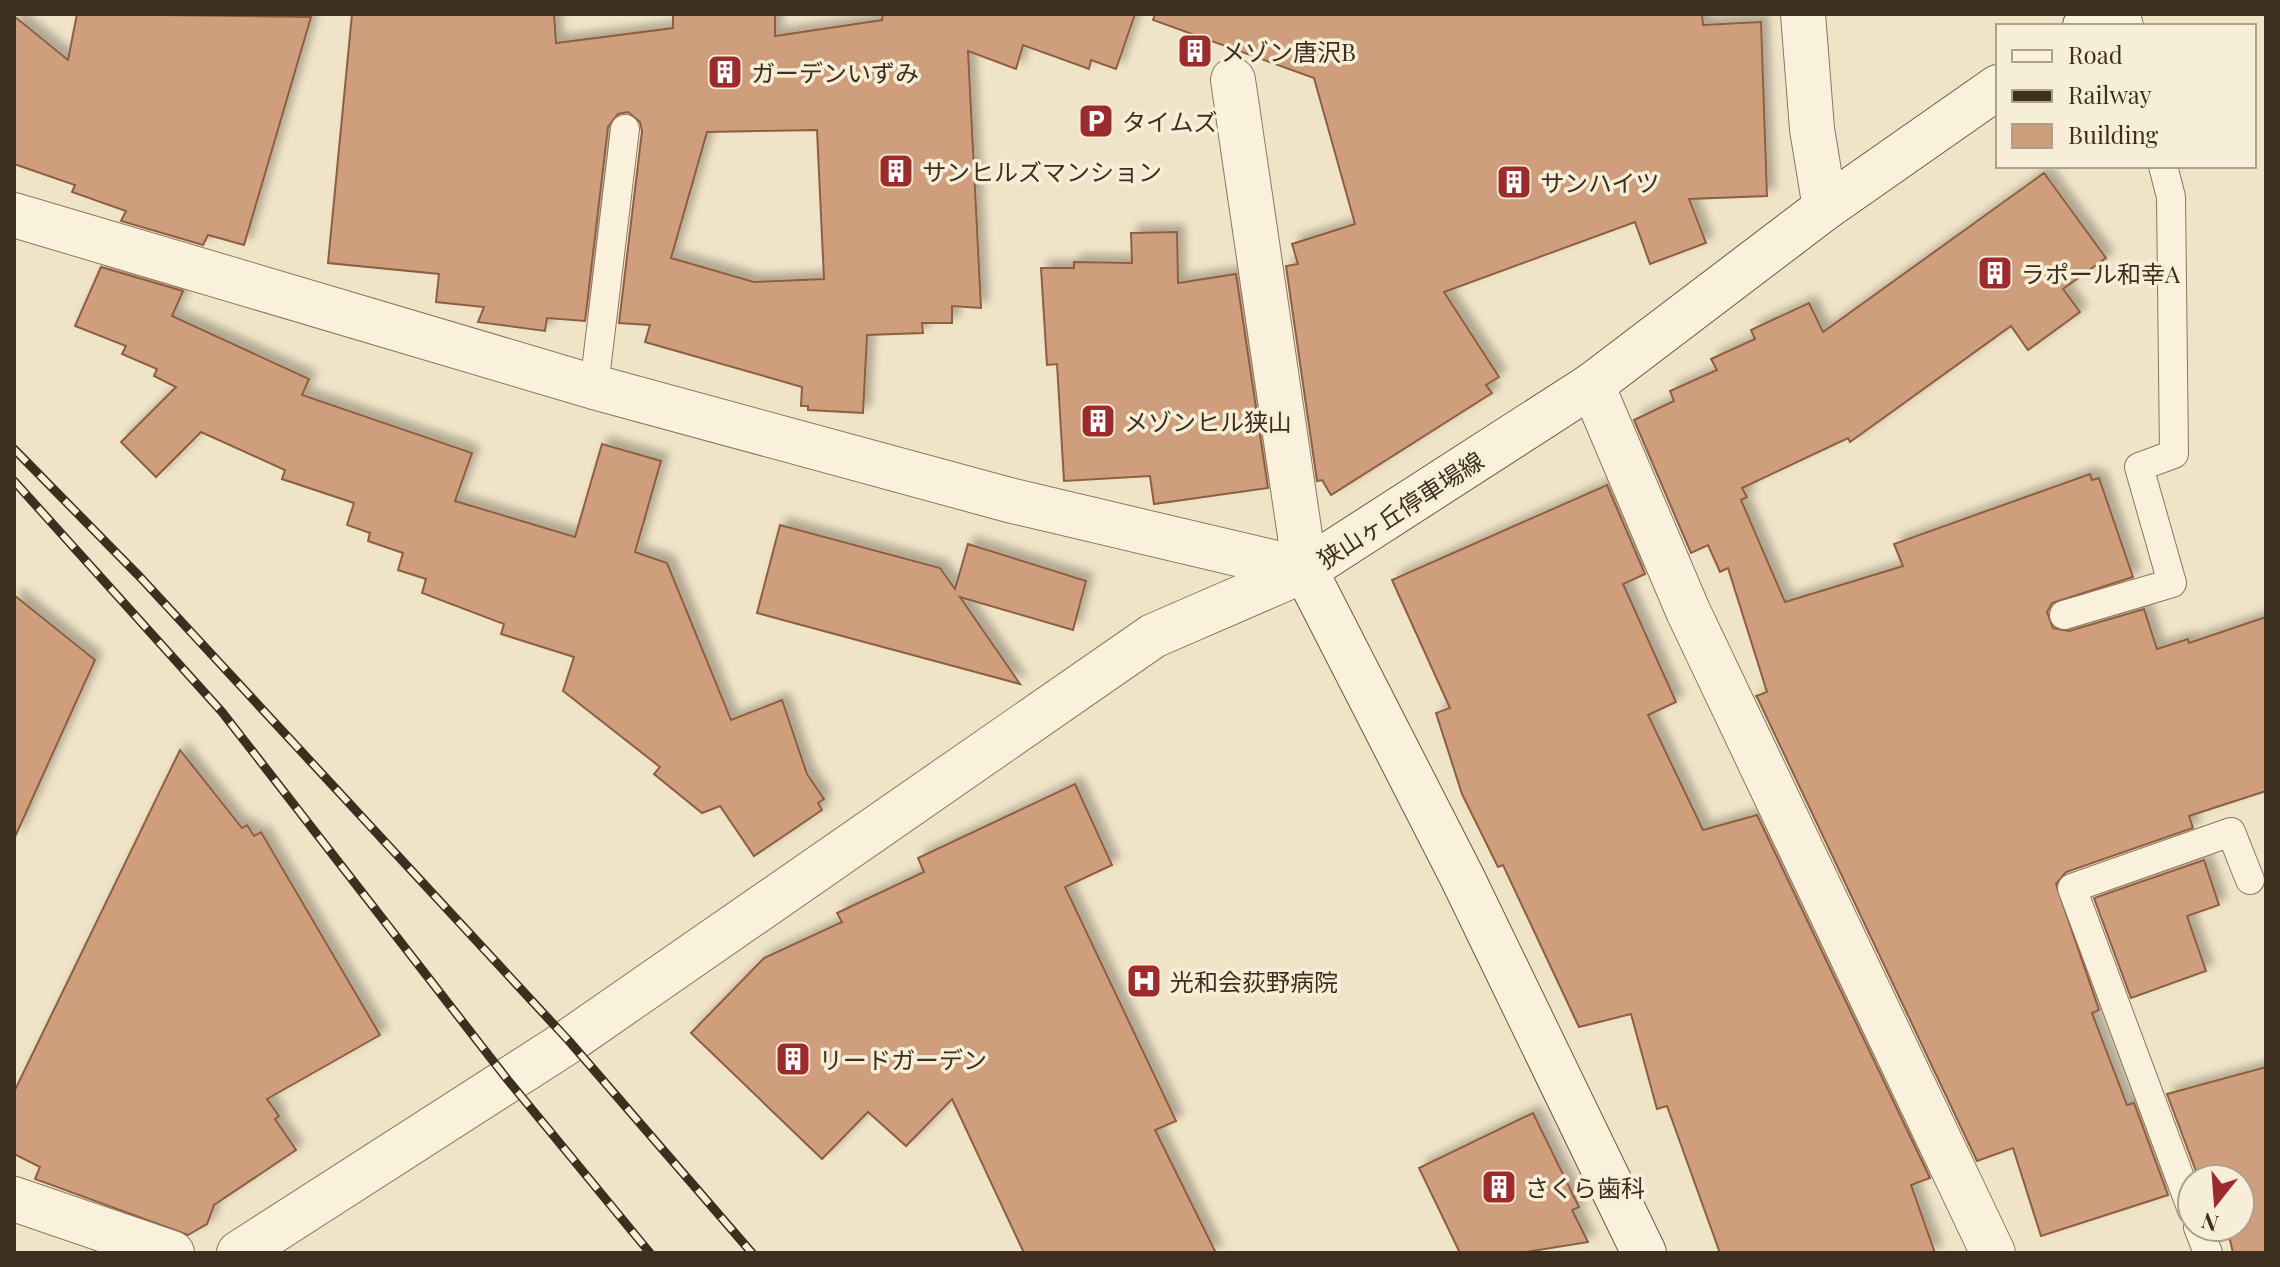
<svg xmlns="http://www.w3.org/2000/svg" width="2280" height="1267" font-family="'Playfair Display','Noto Sans JP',serif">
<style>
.building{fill:#cf9f7d;stroke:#8d5f41;stroke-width:2;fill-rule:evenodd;filter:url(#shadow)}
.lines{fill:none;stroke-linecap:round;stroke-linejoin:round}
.service-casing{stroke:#8d765c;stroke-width:30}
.minor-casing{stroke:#8d765c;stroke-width:46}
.tertiary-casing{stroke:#8d765c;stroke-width:46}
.secondary-casing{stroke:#6f573f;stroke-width:46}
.service{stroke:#faf1dc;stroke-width:28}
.minor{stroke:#faf1dc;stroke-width:44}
.tertiary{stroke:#faf1dc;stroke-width:44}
.secondary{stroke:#faf1dc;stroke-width:44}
.rail-casing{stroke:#3d2e20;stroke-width:9}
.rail{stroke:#f7eed8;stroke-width:6;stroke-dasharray:18;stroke-linecap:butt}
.labels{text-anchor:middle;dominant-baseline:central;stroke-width:7;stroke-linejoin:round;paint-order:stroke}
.poi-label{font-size:24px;fill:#3d2e20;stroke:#f7eed8;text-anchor:start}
.street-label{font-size:24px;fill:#3d2e20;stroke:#f7eed8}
</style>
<defs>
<filter id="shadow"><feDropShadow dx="7" dy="-7" stdDeviation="4" flood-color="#0004"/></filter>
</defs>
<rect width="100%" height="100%" fill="#f0e4c8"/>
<!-- building -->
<g class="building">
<polygon points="77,14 311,17 244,245 208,235 203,245 121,221 126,211 72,192 75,185 14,164 14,16 68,60"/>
<path d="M352 14H554L556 43 673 28V14H775V36L882 20 883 14H1135L1116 69 1091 60 1089 69 1023 45 1016 69 968 51 981 308 952 306V323H922L923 333 867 335 863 413 808 410V406H801L802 387 645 342 650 325 619 323 642 131 640 122 628 112 618 114 608 127 585 321 547 318 545 331 478 322 484 307 436 302 439 274 328 263ZM817 130 824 279 754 282 671 258 707 132Z"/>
<polygon points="1155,14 1702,14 1703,25 1761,22 1767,196 1689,199 1706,243 1650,264 1635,222 1444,292 1499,377 1486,385 1492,393 1331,495 1322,480 1317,481 1286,266 1298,264 1292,244 1355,224 1314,78 1153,20"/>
<polygon points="2044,173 2106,258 2063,289 2080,312 2028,350 2011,326 1850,442 1848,438 1742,488 1747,497 1741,500 1785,602 1903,566 1894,544 2090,474 2092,480 2099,478 2133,577 2052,603 2047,612 2053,628 2069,631 2144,609 2157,649 2188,639 2189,643 2266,617 2266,791 2189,816 2193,828 2066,872 2056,884 2099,1010 2092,1013 2127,1105 2134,1103 2168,1195 2041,1236 2013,1148 1977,1161 1758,699 1756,696 1767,692 1728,568 1720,572 1708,545 1691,553 1634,420 1674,401 1670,391 1717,370 1711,359 1755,339 1751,330 1809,303 1823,332"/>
<polygon points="1177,232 1178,283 1236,274 1268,488 1154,504 1150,476 1064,481 1057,364 1047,365 1041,268 1074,268 1074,262 1132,263 1131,233"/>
<polygon points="101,267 183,291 172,316 309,379 302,395 472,453 455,501 575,537 602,444 661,461 635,552 667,563 731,720 782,700 807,774 824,799 818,803 822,810 754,856 720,806 702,813 654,774 660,767 563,691 574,657 501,634 504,624 422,593 426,579 398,570 403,553 368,541 370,533 347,525 354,503 282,479 285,470 201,432 156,477 121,442 176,387 154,376 157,369 122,354 126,346 75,326"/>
<polygon points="1607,485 1645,574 1623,584 1676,702 1648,715 1703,830 1757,815 1930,1178 1911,1185 1935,1253 1720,1253 1667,1106 1657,1109 1631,1014 1579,1027 1503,865 1498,867 1462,794 1436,713 1450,708 1392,580"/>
<polygon points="780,525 940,568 955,589 968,544 1086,581 1073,630 960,597 1020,684 757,613"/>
<polygon points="14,595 95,660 14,839"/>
<polygon points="180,750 242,828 247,825 254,836 261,832 380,1035 267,1099 279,1116 275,1119 296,1150 214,1205 207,1224 188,1235 35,1179 40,1167 14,1154 14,1092"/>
<polygon points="1075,784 1112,865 1065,887 1176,1121 1155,1130 1216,1253 1024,1253 952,1099 906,1146 868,1112 822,1159 691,1033 764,958 842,922 837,913 924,872 918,858"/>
<polygon points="2204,860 2219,905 2187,916 2206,971 2131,998 2094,898"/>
<polygon points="2266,1067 2266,1253 2233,1253 2227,1227 2240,1227 2240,1179 2199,1179 2167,1094"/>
<polygon points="1533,1113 1579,1207 1572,1210 1588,1242 1520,1253 1460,1253 1419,1168"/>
</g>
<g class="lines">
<defs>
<g id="service">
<polyline points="2126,14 2129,26"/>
<polyline points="594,387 625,129"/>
<polyline points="2064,615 2172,583 2139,467 2174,454 2171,197 2163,166"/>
<polyline points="2192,1210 2072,888 2231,832 2250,880"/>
<polyline points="2198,1227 2208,1253"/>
</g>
<g id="minor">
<polyline points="14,215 594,387 1009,500 1305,570 1233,80"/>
<polyline points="1592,385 1688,611 1993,1253"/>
<polyline points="14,1199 172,1253"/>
</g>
<g id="tertiary">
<polyline points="1803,14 1812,129 1825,208"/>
<polyline points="239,1253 569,1041 1153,636 1305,570"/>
</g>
<g id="secondary">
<polyline points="2085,26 2102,14"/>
<polyline points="1644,1253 1462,877 1305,570 1592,385 1825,208 1998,87"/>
</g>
</defs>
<!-- service casing -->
<use href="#service" class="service-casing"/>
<!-- minor casing -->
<use href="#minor" class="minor-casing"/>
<!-- tertiary casing -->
<use href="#tertiary" class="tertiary-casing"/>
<!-- secondary casing -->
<use href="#secondary" class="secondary-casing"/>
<!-- service -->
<use href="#service" class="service"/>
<!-- minor -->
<use href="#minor" class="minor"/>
<!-- tertiary -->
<use href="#tertiary" class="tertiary"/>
<!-- secondary -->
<use href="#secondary" class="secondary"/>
<defs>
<g id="rail">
<polyline points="14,449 140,577 569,1041 752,1253"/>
<polyline points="14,481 222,712 507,1079 650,1253"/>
</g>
</defs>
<!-- rail casing -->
<use href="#rail" class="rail-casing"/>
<!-- rail -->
<use href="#rail" class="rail"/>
</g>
<!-- icons -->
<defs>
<symbol id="building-square" viewBox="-11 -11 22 22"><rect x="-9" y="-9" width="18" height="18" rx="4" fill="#9e2a2b" stroke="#f7eed8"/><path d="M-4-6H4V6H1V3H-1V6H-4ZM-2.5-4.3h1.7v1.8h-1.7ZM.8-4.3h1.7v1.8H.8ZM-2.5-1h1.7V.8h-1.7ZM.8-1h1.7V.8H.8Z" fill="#fff"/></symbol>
<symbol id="parking-square" viewBox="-11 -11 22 22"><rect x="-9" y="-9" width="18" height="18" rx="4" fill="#9e2a2b" stroke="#f7eed8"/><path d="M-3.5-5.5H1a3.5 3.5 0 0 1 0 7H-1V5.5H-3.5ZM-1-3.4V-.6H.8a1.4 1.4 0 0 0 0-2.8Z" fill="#fff"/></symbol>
<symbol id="hospital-square" viewBox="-11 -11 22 22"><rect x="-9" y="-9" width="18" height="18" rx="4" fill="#9e2a2b" stroke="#f7eed8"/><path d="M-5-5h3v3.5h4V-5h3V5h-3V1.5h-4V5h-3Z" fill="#fff"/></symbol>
</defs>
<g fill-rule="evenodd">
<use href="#building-square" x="1175" y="31" width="40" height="40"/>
<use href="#building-square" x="705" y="52" width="40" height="40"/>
<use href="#parking-square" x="1076" y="101" width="40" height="40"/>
<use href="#building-square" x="876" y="151" width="40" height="40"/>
<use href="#building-square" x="1494" y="162" width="40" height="40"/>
<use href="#building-square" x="1975" y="253" width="40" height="40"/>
<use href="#building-square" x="1078" y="401" width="40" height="40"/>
<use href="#hospital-square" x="1124" y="961" width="40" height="40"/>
<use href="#building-square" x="773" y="1039" width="40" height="40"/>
<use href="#building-square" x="1479" y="1167" width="40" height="40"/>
</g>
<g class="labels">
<!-- poi labels -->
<g class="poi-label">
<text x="1221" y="51">メゾン唐沢B</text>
<text x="751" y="72">ガーデンいずみ</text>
<text x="1122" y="121">タイムズ</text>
<text x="922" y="171">サンヒルズマンション</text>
<text x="1540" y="182">サンハイツ</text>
<text x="2021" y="273">ラポール和幸A</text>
<text x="1124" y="421">メゾンヒル狭山</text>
<text x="1170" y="981">光和会荻野病院</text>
<text x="819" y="1059">リードガーデン</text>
<text x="1525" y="1187">さくら歯科</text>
</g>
<!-- street labels -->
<g class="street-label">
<text transform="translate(1400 509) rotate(-33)">狭山ヶ丘停車場線</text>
</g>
</g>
<!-- border -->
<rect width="2280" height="1267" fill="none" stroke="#3d2e20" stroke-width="32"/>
<!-- legend -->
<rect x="1996" y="24" width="260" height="144" fill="#f7eed8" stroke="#ada18e" stroke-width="2"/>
<rect x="2012" y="50" width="40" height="12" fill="#faf1dc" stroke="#ada18e" stroke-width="2"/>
<text x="2068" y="64" font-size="24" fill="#3d2e20">Road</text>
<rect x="2012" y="90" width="40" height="12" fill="#3d2e20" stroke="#ada18e" stroke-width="2"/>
<text x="2068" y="104" font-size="24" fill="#3d2e20">Railway</text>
<rect x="2012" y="124" width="40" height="24" fill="#cf9f7d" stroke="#ada18e" stroke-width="2"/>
<text x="2068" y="144" font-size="24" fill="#3d2e20">Building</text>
<!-- north arrow -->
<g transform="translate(2216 1203) rotate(197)"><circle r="38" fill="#f7eed8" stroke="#ada18e" stroke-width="2"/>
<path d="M0-6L14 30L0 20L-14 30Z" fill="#9e2a2b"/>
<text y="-12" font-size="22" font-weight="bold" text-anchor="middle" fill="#3d2e20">N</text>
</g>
</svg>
